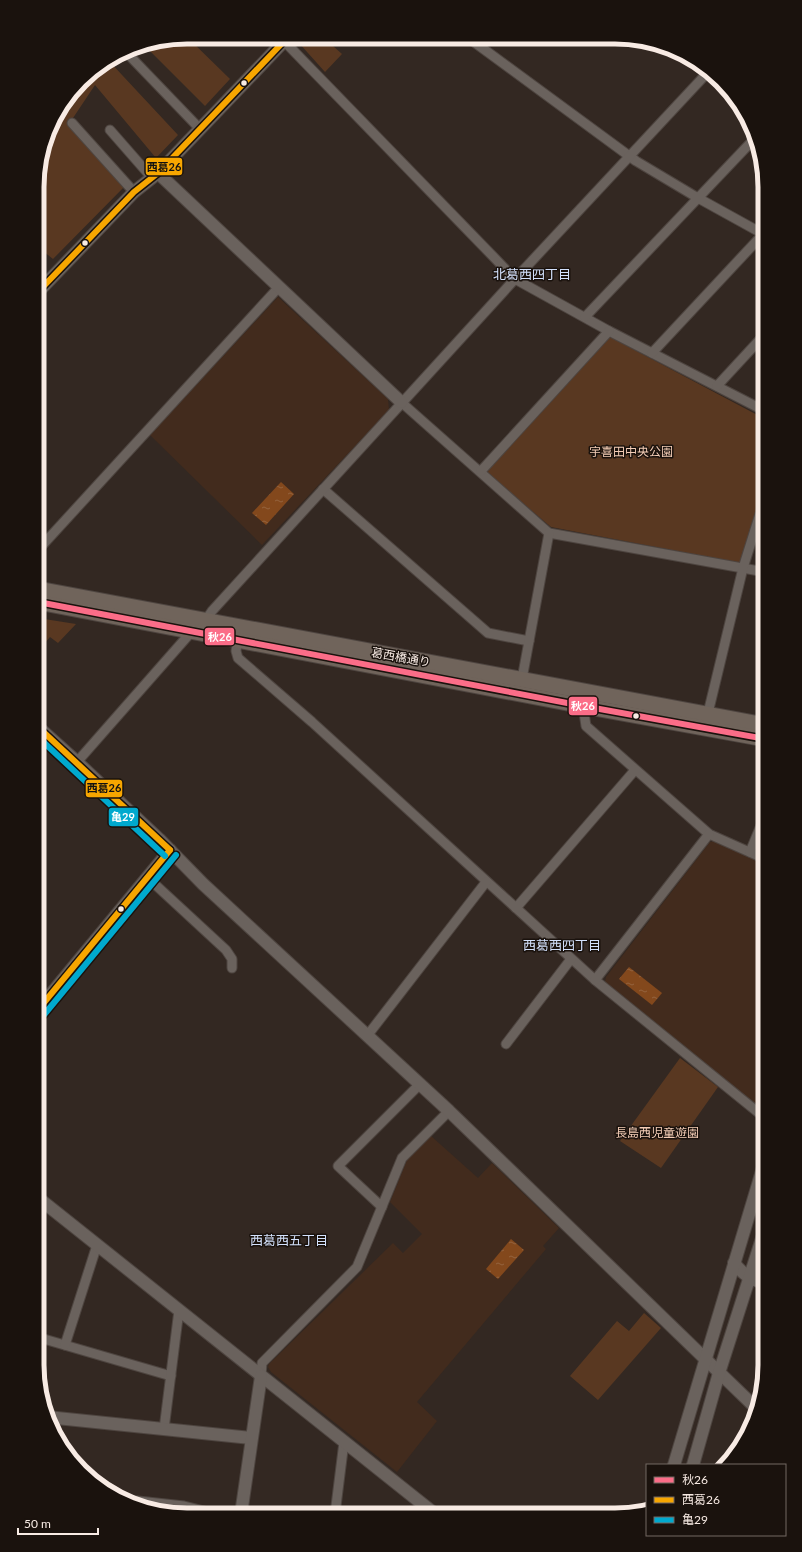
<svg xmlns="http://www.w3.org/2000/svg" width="802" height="1552" font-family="Lato,'Noto Sans JP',sans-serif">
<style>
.built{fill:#422b1d}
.green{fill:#593821}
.water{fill:url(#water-ripples)}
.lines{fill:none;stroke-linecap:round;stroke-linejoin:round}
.minor-casing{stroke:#4e4540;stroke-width:11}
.tertiary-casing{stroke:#4e4540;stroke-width:14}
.primary-casing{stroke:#4e4540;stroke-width:17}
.minor{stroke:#6a625d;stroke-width:9}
.tertiary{stroke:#6a625d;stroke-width:12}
.primary{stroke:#70645b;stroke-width:15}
.bus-1-casing{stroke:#1a120d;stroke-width:9}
.bus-2-casing{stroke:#1a120d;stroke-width:9}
.bus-3-casing{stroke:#1a120d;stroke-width:9}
.bus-1{stroke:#fb6d88;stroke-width:6}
.bus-2{stroke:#f7a600;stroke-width:6}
.bus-3{stroke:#00a9ce;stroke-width:6}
.bus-dot{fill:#f8ebe4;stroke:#1a120d;stroke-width:1.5}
.labels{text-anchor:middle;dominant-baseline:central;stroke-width:3;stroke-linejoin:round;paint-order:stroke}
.park-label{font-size:12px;fill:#f4cdb6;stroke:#1a120d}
.street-label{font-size:12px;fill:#f8ebe4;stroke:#1a120d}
.neighbourhood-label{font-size:13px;fill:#d4e2fd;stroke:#1a120d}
.rim{fill:none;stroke:#f8ebe4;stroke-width:5}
.line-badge{stroke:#1a120d;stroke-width:1.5}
.badge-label{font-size:11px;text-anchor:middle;font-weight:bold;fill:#fff}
.pale-badge-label{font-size:11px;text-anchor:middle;font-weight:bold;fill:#111}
</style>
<defs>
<pattern id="water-ripples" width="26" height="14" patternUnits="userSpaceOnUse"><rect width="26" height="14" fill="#83481c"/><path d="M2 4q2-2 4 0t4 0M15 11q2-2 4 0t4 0" fill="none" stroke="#95633d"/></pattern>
</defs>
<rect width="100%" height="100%" fill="#332822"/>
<!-- built -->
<g class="built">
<polygon points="278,297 388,399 389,410 262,545 150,435"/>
<polygon points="715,841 765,865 765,1106 760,1108 605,982 606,977 710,842"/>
<polygon points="431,1136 478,1178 492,1163 559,1228 543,1246 546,1249 417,1402 437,1421 397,1472 271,1372 268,1367 269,1364 393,1243 403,1253 422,1234 390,1202 407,1160"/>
</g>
<!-- green -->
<g class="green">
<polygon points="187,37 230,79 205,106 144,45"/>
<polygon points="304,38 324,38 342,54 325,72 299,43"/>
<polygon points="109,61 178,135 156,158 95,85 69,124 125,186 53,259 38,247 38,167 53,120 88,74"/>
<polygon points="610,337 765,419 765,485 740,563 551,527 486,472"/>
<polygon points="38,618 76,624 58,643 50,637 38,651"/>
<polygon points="680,1058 718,1087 661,1168 620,1141"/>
<polygon points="644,1313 661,1328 598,1400 570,1376 617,1321 629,1331"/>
</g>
<!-- water -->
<g class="water">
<polygon points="281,482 294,494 266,525 252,513"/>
<polygon points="629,967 662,993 652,1005 619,979"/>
<polygon points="511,1239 524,1250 498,1279 486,1269"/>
</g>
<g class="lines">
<defs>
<g id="minor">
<polyline points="470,39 636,161 698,198 765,235"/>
<polyline points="284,41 515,279 609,331 765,411"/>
<polyline points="125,51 200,129"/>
<polyline points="72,123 134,192"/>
<polyline points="110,130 152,178"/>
<polyline points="585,317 756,137"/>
<polyline points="652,353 765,232"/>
<polyline points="717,386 765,334"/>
<polyline points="401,402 549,533 765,572"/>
<polyline points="481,471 609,331"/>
<polyline points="323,489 488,633 529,641"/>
<polyline points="38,550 279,287"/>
<polyline points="204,623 212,611 515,279 709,71"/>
<polyline points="238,637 236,651 238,658 312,722 595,980 765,1118"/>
<polyline points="522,679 549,533"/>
<polyline points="583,706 586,726 709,834 765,859"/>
<polyline points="708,713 743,568 765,498"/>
<polyline points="77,762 193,630"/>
<polyline points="750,852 762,823"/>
<polyline points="147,877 226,950 232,959 232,968"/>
<polyline points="516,908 635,770"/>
<polyline points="595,980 709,834"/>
<polyline points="367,1036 486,882"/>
<polyline points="506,1044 571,959"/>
<polyline points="382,1207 338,1166 420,1084"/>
<polyline points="37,1337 171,1376"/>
<polyline points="65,1345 97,1245"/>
<polyline points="261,1376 262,1363 357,1267 402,1158 449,1111"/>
<polyline points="164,1429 179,1310"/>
<polyline points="120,1499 184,1506 216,1514"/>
<polyline points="335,1514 344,1442"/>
</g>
<g id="tertiary">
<polyline points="158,173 401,402"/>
<polyline points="38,292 134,192 158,173 287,38"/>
<polyline points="38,727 77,762 159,839 203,884 449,1111 757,1409"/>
<polyline points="37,1011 170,850"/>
<polyline points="37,1197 435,1514"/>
<path d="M734 1263C742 1273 752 1282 765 1282"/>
<polyline points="47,1417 251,1438"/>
<polyline points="674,1465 765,1161"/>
<polyline points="693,1465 719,1373 765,1229"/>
<polyline points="241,1514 261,1376"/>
</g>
<g id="primary">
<polyline points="38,589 765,725"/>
<polyline points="38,602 583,706 765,739"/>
</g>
</defs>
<!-- minor casing -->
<use href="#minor" class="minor-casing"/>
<!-- tertiary casing -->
<use href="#tertiary" class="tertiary-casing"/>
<!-- primary casing -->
<use href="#primary" class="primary-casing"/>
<!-- minor -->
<use href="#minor" class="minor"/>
<!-- tertiary -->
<use href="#tertiary" class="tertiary"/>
<!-- primary -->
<use href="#primary" class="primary"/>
<defs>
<polyline id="bus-1" points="38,602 583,706 765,739"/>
<g id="bus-2">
<polyline points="38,292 134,192 158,173 287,38"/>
<polyline points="38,727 170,850"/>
<polyline points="37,1011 170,850"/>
</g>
<g id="bus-3">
<polyline points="38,737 165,856"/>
<polyline points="43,1016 176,855"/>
</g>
</defs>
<!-- bus-1 casing -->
<use href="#bus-1" class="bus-1-casing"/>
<!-- bus-2 casing -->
<use href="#bus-2" class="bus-2-casing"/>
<!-- bus-3 casing -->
<use href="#bus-3" class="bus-3-casing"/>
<!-- bus-1 -->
<use href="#bus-1" class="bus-1"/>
<!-- bus-2 -->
<use href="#bus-2" class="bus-2"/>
<!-- bus-3 -->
<use href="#bus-3" class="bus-3"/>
</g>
<!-- markers -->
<g class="bus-dot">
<circle cx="244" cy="83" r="3.5"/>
<circle cx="85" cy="243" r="3.5"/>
<circle cx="636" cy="716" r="3.5"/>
<circle cx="121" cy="909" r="3.5"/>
</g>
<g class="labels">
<!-- park labels -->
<g class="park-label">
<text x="631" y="451">宇喜田中央公園</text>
<text x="657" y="1132">長島西児童遊園</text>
</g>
<!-- street labels -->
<g class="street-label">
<text transform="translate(401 657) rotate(10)">葛西橋通り</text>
</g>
<!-- neighbourhood labels -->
<g class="neighbourhood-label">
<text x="532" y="274">北葛西四丁目</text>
<text x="562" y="945">西葛西四丁目</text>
<text x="289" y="1240">西葛西五丁目</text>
</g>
</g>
<!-- crop -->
<path d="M0 0H802V1552H0ZM187 44H615A143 143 0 0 1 758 187V1365A143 143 0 0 1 615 1508H187A143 143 0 0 1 44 1365V187A143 143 0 0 1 187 44Z" fill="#1a120d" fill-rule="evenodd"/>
<path class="rim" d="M187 44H615A143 143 0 0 1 758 187V1365A143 143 0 0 1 615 1508H187A143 143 0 0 1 44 1365V187A143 143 0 0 1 187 44Z"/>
<g class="line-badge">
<rect x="145" y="157" width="38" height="19" rx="4" fill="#f7a600"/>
<rect x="204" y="627" width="31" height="19" rx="4" fill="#fb6d88"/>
<rect x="568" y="696" width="30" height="20" rx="4" fill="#fb6d88"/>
<rect x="85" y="779" width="38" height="19" rx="4" fill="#f7a600"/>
<rect x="108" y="807" width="31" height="20" rx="4" fill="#00a9ce"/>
</g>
<g class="badge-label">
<text x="220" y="641">秋26</text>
<text x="583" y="710">秋26</text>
<text x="123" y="821">亀29</text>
</g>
<g class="pale-badge-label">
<text x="164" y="171">西葛26</text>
<text x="104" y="792">西葛26</text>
</g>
<!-- legend -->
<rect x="646" y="1464" width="140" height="72" fill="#1a120d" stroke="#736963"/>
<rect x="654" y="1477" width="20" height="6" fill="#fb6d88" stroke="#736963"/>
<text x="682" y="1484" font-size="12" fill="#f8ebe4">秋26</text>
<rect x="654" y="1497" width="20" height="6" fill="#f7a600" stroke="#736963"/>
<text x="682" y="1504" font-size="12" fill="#f8ebe4">西葛26</text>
<rect x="654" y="1517" width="20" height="6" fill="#00a9ce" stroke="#736963"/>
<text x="682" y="1524" font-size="12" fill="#f8ebe4">亀29</text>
<!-- scale -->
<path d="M18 1528v6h80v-6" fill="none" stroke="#f8ebe4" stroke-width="2"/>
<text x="24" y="1528" font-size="12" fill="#f8ebe4" stroke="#1a120d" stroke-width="3" paint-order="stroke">50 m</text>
</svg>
